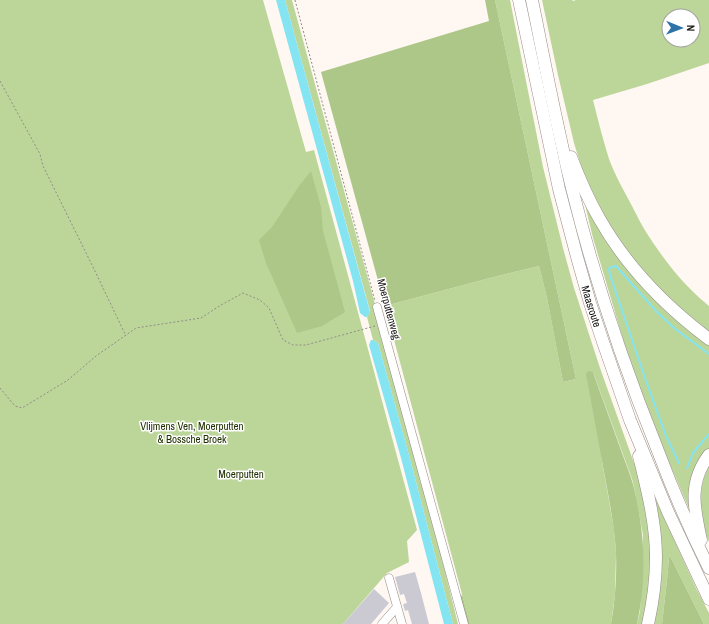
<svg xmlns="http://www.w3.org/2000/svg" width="709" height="624" font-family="'Archivo Narrow',sans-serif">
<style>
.green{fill:#bcd699;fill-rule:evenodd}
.forest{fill:#acc787}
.water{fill:#85e4f1}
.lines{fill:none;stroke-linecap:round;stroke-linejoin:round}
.stream{stroke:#85e4f1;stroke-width:2}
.building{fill:#cbcad3}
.minor-casing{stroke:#938b85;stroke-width:9}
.highway-casing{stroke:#938b85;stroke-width:13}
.path{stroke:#918c89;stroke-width:1;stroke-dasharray:2 2;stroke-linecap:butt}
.minor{stroke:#fff;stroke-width:8}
.highway{stroke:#fff;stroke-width:12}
.labels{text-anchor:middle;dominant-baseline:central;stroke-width:3;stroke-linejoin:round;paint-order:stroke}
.street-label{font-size:11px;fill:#1a1715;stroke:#fff}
.park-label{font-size:11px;fill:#203000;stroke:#fff}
</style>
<rect width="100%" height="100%" fill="#fef7f2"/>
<!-- green -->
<g class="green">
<polygon points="0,0 263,0 306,152 314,150 417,530 407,541 409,562 387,573 343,624 0,624"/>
<polygon points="285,0 292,0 417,458 458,624 453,624 409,455 378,343 373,340 367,317 370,311"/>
<polygon points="495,0 510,0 543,167 563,248 574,288 600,368 639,477 649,530 651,577 643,624 637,624 640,611 643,535 634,487 632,479 593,372 602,461 614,529 616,554 615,594 611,624 470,624 385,306 490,278 539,266 547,298 563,382 576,379"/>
<path d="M542 0H572L573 1 576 0H709V63L647 84 593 100C598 120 603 140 609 159 615 175 624 191 632 206 636 214 641 224 646 232 663 259 685 287 709 306V332L685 314 644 275 605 221 585 179 574 143 558 75ZM669 16H693V40H669Z"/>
<polygon points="582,192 595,220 709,344 709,453 693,518 659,439 627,353 593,238"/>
<path d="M709 466V542C699 520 697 487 709 466Z"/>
<polygon points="649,485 697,590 709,613 709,624 704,624 670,556 669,557 667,580 662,624 651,624"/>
</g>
<!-- forest -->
<g class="forest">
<polygon points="485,0 495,0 576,379 563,382 547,298 539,266 490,278 385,306 321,72 489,21"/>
<polygon points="311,171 321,207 323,231 345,312 322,326 297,333 266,263 259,240 272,227 299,186"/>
<path d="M588 371 593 372 595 378C604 403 613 428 622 453 626 464 631 476 634 488 645 534 647 578 637 624H611C615 601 617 578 616 554 615 532 611 510 607 488 600 450 593 412 586 374Z"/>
<polygon points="670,556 704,624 662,624 667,580 669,557"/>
<polygon points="462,594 470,624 466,624 460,600"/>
</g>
<!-- water -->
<g class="water">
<polygon points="276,0 285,0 370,312 367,317 365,317 360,313 353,281"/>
<polygon points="371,340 373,340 378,343 409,455 453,624 444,624 401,458 369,345"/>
</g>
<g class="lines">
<!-- stream -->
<g class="stream">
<polyline points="679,463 666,436 645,378 610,275 609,269 611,267 616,266 656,311 674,328 709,354"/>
<polyline points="687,468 693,453 709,434"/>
</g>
</g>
<!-- building -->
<g class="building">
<polygon points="415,572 421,593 429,624 412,624 408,610 405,611 403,604 407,603 404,594 400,595 395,577"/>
<polygon points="374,589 389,603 371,624 343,624"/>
</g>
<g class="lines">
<defs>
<g id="minor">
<polyline points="377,307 464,624"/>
<polyline points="389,578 402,624"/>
<polyline points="382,624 397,607"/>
</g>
<g id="highway">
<path id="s1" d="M519 0 559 189 577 257 590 303 602 339 630 420 668 512 709 599"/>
<path d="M532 0C545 64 557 129 573 192 595 281 624 367 658 451 673 491 690 530 709 568"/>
<path d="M571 157C579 178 588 199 599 218 626 266 665 306 709 339"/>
<path d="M639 456C647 489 656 523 656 557 656 579 653 602 648 624"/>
<path d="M701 540C694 508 688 483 709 455"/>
</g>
</defs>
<!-- minor casing -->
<use href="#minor" class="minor-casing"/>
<!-- highway casing -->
<use href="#highway" class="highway-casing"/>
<!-- path -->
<g class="path">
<polyline points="295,0 375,301"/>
<polyline points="0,81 40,154 43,166 93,267 126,336"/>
<polyline points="0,388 15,406 22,408 68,380 96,356 136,328 201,318 221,305 243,293 260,300 269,308 283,340 293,345 306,345 375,326"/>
</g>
<!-- minor -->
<use href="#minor" class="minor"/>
<!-- highway -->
<use href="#highway" class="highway"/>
</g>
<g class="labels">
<!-- street labels -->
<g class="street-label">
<text stroke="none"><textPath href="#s1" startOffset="315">Maasroute</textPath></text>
<text transform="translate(389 309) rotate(75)">Moerputtenweg</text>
</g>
<!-- park labels -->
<g class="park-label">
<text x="192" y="426">Vlijmens Ven, Moerputten<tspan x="192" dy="13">&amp; Bossche Broek</tspan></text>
<text x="241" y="474">Moerputten</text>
</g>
</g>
<!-- north arrow -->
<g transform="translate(681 28) rotate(91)"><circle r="19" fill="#ffffff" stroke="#a3a2a1"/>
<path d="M0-3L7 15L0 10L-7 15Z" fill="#2e73a8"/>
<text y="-6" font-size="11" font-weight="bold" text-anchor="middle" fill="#1a1715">N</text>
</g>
</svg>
